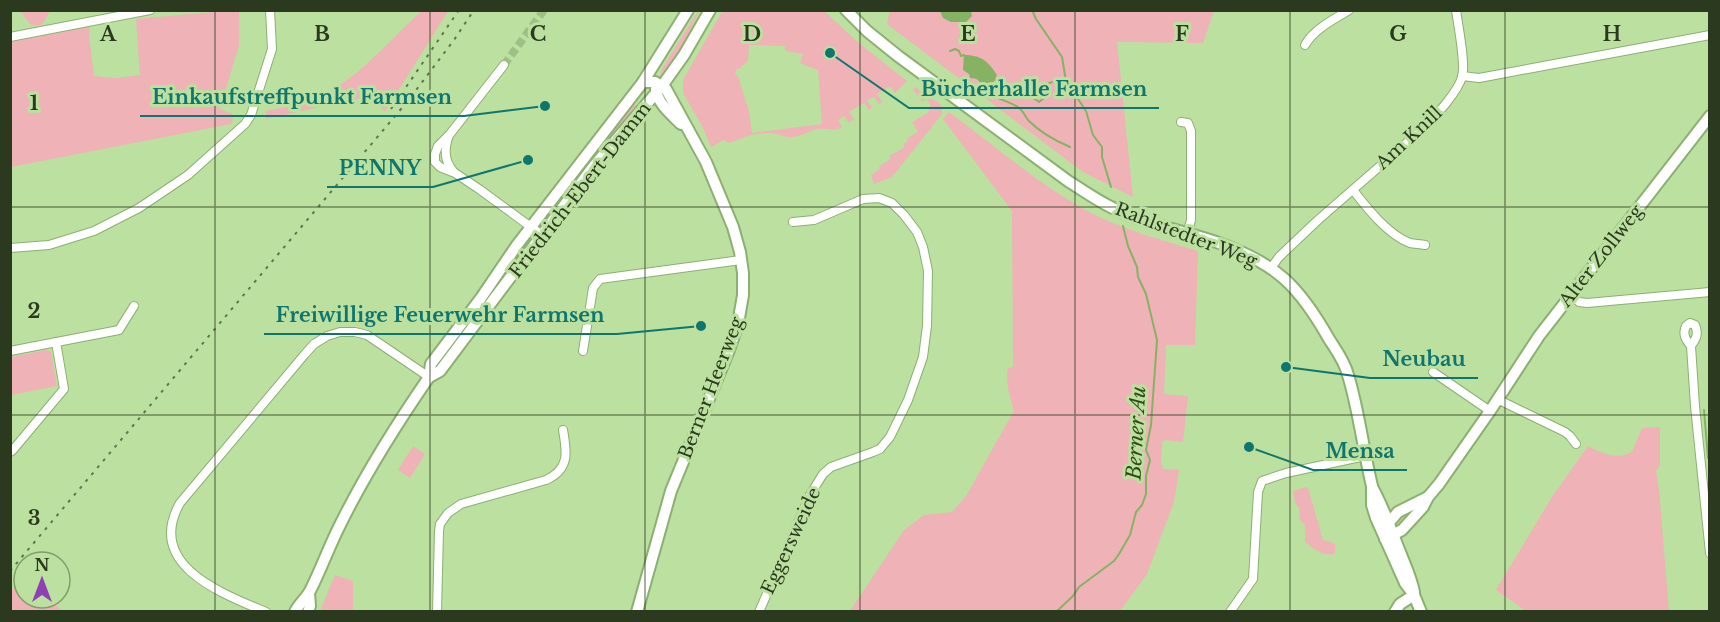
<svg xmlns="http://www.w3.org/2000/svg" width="1720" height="622" font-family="'Libre Baskerville',serif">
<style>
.green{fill:#efb2b7;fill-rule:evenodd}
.water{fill:#86b263}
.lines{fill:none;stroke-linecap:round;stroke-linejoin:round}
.stream{stroke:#86b263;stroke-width:2}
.street-tunnel{stroke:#9ebf85;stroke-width:8;stroke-dasharray:8 4;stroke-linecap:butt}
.street-casing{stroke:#8cb071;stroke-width:10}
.secondary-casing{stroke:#8cb071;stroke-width:14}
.street{stroke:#fff;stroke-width:8}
.secondary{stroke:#fff;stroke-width:10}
.rail{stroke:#5f764e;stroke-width:2;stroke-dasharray:3 6;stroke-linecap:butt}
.grid{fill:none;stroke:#2b3a1f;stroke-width:1.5;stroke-opacity:0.55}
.labels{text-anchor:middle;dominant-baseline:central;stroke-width:6;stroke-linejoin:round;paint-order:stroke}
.street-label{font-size:18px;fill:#2b3a1f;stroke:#bbe09f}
.water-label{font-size:20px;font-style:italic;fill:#2f4b13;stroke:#bbe09f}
.grid-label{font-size:20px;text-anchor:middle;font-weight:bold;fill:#2b3a1f;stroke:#bbe09f;stroke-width:6;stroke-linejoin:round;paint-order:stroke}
.leader{fill:none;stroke:#0f766e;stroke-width:2}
.callout-dot{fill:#0f766e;stroke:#bbe09f;stroke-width:2}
.callout-label{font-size:20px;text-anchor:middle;font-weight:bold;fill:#0f766e;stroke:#bbe09f;stroke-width:6;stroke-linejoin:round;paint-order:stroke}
</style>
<rect width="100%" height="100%" fill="#bbe09f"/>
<!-- green -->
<g class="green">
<path d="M723 10 824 11 860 44 907 81 895 93 890 86 877 94 882 102 879 104 874 97 867 100 872 108 869 110 864 103 849 112 854 119 849 123 844 116 838 120 842 127C835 132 829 128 820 129 810 129 803 136 793 137 785 138 778 133 770 133 756 132 742 138 729 143L723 140 711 147 702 126 683 93V80ZM749 45 785 46V51L803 54 800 63 818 70 822 124 752 133 749 112 738 76 735 74 736 69H739L748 61Z"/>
<polygon points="890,10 940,11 943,18 972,16 971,10 1214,11 1203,43 1117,42 1133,197 1083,172 887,24"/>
<polygon points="20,11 50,11 42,25 31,25"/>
<polygon points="223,11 239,11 239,45 220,109 234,115 231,124 11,167 11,42 90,27 89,35 94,76 116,78 140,75 136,19"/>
<path d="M422 11H448L385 112 370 96 266 119V111C280 108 297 106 311 100 357 83 386 42 422 11Z"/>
<polygon points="698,11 699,11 680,52 661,80 660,75 663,67"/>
<polygon points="915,87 940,104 942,107 942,114 892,177 874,184 871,175 880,169 879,166 891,159 889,156 905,147 903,144 908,141 907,138 918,132 912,122 928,113 929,108 931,106 927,99 922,102 913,89"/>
<polygon points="633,101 638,110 549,219 545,216"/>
<path d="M949 112C996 147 1046 191 1099 217 1131 232 1165 241 1198 251L1195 345H1166L1164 394 1188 396 1183 442 1166 440 1162 442 1161 464 1164 469 1179 470 1174 502 1147 574 1120 611H850L904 530 924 515 952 512 966 496 1014 411C1010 397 1005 383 1008 368L1013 367 1012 211 943 119Z"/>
<polygon points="46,350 51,352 57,386 11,395 11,357"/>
<path d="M1660 427V466L1656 471 1659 490 1669 611H1526L1496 590 1552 497 1588 446C1604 454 1616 460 1632 452L1642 428Z"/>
<polygon points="413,446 425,454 410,478 398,470"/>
<path d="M1306 487 1308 488 1323 540 1335 544V553C1325 558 1313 549 1305 541V525L1300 520 1299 508 1295 502 1293 491Z"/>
<polygon points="335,575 353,581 353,611 320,611"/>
<polygon points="23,577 24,598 47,598 63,611 11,611 11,592"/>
</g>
<!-- water -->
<g class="water">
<polygon points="940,11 971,11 972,16 966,22 951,22 943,18"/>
<path d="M964 55C981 55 988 61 997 75L993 84 983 89C980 81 978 78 970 78L969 74 963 70Z"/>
</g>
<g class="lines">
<!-- stream -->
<g class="stream">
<polyline points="1032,10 1036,19 1062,57 1066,81 1086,111 1093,135 1102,147 1102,157 1111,187"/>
<polyline points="950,51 955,49 959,51 961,56 964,55"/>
<polyline points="995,79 999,83 1020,88 1039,102 1044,98 1047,84 1052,82"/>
<path d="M986 87C998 102 1003 98 1018 107 1024 111 1025 117 1029 121 1040 132 1056 141 1070 147"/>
<polyline points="1704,410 1708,458"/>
<polyline points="1056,612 1073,596 1079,587 1114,561 1119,554 1130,535 1136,512 1142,505 1146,494 1146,476 1150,460 1146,450 1151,425 1157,340 1146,294 1138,277 1137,267 1128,246 1123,226"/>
</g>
<!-- street-tunnel -->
<polyline class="street-tunnel" points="504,65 544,10"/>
<defs>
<g id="street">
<polyline points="10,37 150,10"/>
<path d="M1305 45C1314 29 1333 20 1349 10"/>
<polyline points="504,65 450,134 438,146 435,154 435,162 440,167 455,173 479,189 542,235"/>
<polyline points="1462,76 1479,78 1710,35"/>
<polyline points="1181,122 1188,123 1191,131 1191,220 1187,234"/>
<path d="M449 135C444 149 444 160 453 171"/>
<path d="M1353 190C1367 208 1388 235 1410 243 1415 244 1420 244 1425 245"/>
<polyline points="10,248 49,245 94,231 139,208 188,175 245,124 251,115 272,49 270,10"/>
<path d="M1271 268 1279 257 1318 220 1426 126C1437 115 1458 91 1462 77 1466 64 1458 25 1456 10"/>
<polyline points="1571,295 1579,302 1587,303 1710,292"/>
<path d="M1691 346C1696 339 1699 334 1695 325L1690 323 1686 326C1682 334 1686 340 1691 346L1695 406 1710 553"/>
<polyline points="10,351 119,330 134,306"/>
<polyline points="583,351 593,288 600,279 741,260"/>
<polyline points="1433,372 1490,411"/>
<polyline points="1497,399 1565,432 1570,436 1576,444"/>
<polyline points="10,452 12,451 64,389 56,342"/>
<path d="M266 612C221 593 145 565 180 503L305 354 314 344 327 336 340 332H355L367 335 429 377"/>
<path d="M437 612 439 531 440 524 448 513 461 504 546 480C570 469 567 452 563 430"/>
<polyline points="759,612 810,495 823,474 831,467 873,452 880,449 890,437 908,400 923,357 927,326 928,271 923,247 917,232 904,215 892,203 879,198 863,199 814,220 793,222"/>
<polyline points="1230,612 1253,579 1258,492 1262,481 1286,473 1365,456"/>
</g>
<g id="secondary">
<path d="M846 10 867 31 898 56 1068 181C1084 191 1099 202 1115 209 1148 225 1185 231 1219 243 1277 264 1299 286 1329 339 1336 350 1345 362 1348 375 1359 411 1363 449 1372 486V505L1376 518 1405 583 1414 595 1421 612"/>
<path d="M656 89C657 103 671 114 681 124"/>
<polyline points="429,377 440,371 593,167 662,86 684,55 710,10"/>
<path d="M1372 487C1384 508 1391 530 1400 552 1405 565 1411 577 1414 592"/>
<polyline points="1386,526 1398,512 1428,497"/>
<polyline points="1385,539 1402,530 1423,507 1428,497 1439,484 1490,411 1539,336 1710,116"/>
<path d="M295 612C299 603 307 598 311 589 321 569 329 547 339 527 365 474 396 425 429 377L431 364 481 298 517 245 643 82 688 10"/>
<polyline points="308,612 310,606 309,593"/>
<polyline points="637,612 671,491 729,350 738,324 743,295 743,273 740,252 733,227 706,162 666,89 655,82 643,82"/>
<polyline points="1395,612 1400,604 1414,595"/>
</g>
</defs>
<!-- street casing -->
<use href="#street" class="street-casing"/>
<!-- secondary casing -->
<use href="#secondary" class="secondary-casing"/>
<!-- street -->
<use href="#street" class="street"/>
<!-- secondary -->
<use href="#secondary" class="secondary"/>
<!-- rail -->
<g class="rail">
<polyline points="391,109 459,10"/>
<polyline points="10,571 407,102 454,40 474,10"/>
</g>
</g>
<!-- grid -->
<path class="grid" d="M215 10V612M430 10V612M645 10V612M860 10V612M1075 10V612M1290 10V612M1505 10V612M10 207H1710M10 415H1710"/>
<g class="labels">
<!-- street labels -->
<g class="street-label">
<text transform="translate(1409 138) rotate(-43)">Am Knill</text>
<text transform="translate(580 190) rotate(-52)">Friedrich-Ebert-Damm</text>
<text transform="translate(1186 235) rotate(21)">Rahlstedter Weg</text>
<text transform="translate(1601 256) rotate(-52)">Alter Zollweg</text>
<text transform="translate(711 388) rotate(-69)">Berner Heerweg</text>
<text transform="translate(791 541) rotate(-65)">Eggersweide</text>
</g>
<!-- water labels -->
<g class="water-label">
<text transform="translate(1136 433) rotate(-87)">Berner Au</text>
</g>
</g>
<g class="grid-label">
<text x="108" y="41">A</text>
<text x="322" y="41">B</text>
<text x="538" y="41">C</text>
<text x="752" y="41">D</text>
<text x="968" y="41">E</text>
<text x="1182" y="41">F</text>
<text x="1398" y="41">G</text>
<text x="1612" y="41">H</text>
<text x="34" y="110">1</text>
<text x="34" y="318">2</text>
<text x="34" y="525">3</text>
</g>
<!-- callouts -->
<path class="leader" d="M830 53L909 108H1159M545 106L464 116H140M528 160L433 187H327M701 326L617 334H264M1286 367L1370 378H1478M1249 447L1313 470H1407"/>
<g class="callout-dot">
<circle cx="830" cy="53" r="6"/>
<circle cx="545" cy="106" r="6"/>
<circle cx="528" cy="160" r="6"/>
<circle cx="701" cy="326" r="6"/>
<circle cx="1286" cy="367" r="6"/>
<circle cx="1249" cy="447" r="6"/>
</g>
<g class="callout-label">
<text x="1034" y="96">Bücherhalle Farmsen</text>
<text x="302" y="104">Einkaufstreffpunkt Farmsen</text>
<text x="380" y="175">PENNY</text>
<text x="440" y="322">Freiwillige Feuerwehr Farmsen</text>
<text x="1424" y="366">Neubau</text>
<text x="1360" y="458">Mensa</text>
</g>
<!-- border -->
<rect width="1720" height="622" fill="none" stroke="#2b3a1f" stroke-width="24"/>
<!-- north arrow -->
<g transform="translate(42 580)"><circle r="28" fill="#bbe09f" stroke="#819e6c" stroke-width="1.5"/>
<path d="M0-4.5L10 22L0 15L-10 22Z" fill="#8d41b2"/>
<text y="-9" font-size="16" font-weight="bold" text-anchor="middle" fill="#2b3a1f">N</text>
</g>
</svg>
